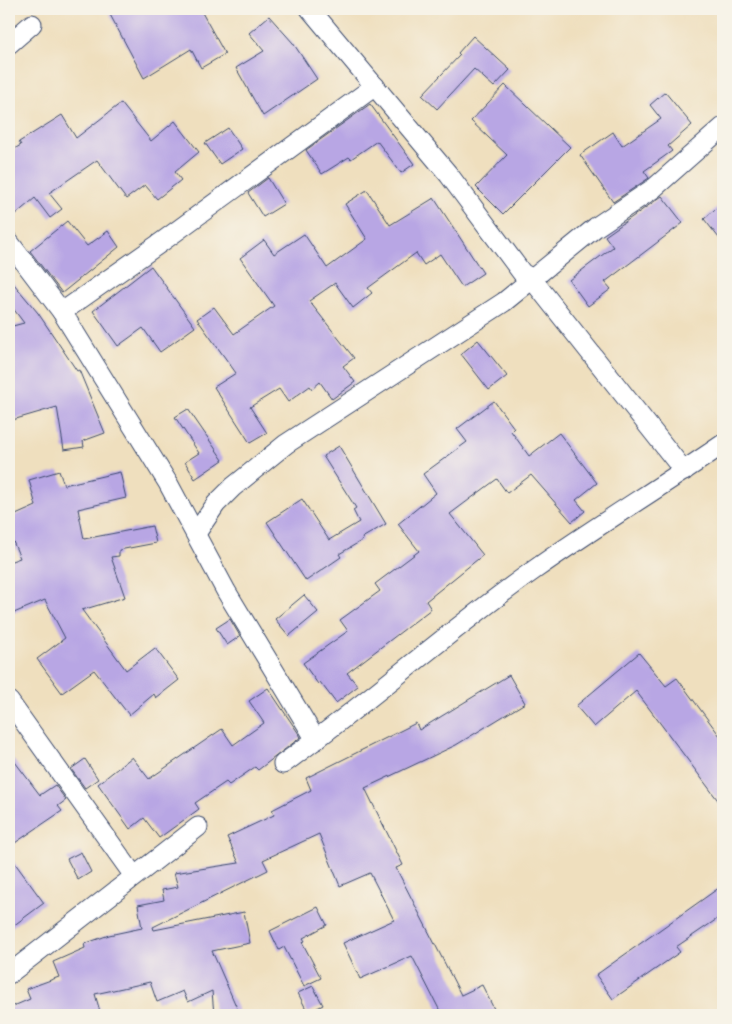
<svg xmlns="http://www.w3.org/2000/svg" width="732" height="1024" font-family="Caveat,sans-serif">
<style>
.building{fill:#b8a6e4}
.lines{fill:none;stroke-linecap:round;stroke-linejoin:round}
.street-casing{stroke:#3b496c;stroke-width:21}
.street{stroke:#fff;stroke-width:19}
</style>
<rect width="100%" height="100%" fill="#f7f3e8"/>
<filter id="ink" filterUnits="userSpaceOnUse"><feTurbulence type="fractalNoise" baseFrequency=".02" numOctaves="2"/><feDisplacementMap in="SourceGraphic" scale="10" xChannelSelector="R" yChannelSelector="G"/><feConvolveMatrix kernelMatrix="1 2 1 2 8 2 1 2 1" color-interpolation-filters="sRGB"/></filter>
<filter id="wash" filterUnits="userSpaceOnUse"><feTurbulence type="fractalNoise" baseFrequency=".0096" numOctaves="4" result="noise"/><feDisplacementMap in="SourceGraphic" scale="20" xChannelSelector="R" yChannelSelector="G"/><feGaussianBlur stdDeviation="1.12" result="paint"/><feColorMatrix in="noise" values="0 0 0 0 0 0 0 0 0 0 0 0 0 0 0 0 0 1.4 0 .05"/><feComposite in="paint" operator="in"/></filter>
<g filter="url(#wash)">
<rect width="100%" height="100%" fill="#efdfbe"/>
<g id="blocks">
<!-- building -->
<g class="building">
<polygon points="107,9 200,9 225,54 201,68 191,49 144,78"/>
<polygon points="269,16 293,43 317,79 263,116 236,68 264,51 249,33"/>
<polygon points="473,36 510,70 494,87 474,69 437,109 422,95 460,55 458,53"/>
<polygon points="505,85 570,147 503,214 476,187 507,155 471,121"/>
<polygon points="665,92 692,125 668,146 672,151 644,171 649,178 613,202 580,155 613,132 622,146 661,119 650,105"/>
<polygon points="121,103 151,141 175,121 199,152 175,172 181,180 157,199 145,185 126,199 97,160 49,193 62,209 50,218 35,198 9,220 9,152 21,145 19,142 62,115 76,138"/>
<polygon points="370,104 414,164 401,173 377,141 351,159 349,157 322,174 306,150"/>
<polygon points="228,128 242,149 220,164 205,143"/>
<polygon points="268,178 284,204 263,217 248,193"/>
<polygon points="367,190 390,225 434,198 483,273 462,287 440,254 424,265 416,253 368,288 372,293 353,308 335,283 309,301 354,358 343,366 355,382 332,399 320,382 312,389 310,386 288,402 279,389 250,407 267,433 250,443 214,387 236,373 197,319 214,307 234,334 274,306 240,258 264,240 274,254 304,234 327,268 367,239 345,204"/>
<polygon points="662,196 683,223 605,282 611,289 588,306 569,280 613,247 605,236"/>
<polygon points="723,202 723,243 704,219"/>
<polygon points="67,221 87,246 108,231 119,247 62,293 30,251"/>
<polygon points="151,266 195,327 160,352 143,328 118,346 93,311"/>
<polygon points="9,278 38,313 77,371 79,370 105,433 83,441 84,447 64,450 57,407 9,421 9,327 24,323 9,303"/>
<polygon points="478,340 507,376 489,390 461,354"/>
<polygon points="494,401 514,428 511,431 529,456 559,433 597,483 576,500 585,511 572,522 531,475 507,493 497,479 450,514 483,555 426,601 431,609 347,673 358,686 336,703 320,682 318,684 303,663 348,631 340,620 380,591 375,584 419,551 398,524 436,493 423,474 467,442 457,429"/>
<polygon points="188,409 223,460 195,479 185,462 199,453 175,417"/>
<polygon points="339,446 386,524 362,538 363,540 339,554 341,557 306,581 267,522 302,499 329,540 359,522 353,510 356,508 323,456"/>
<polygon points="59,471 64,485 120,472 126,498 78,509 84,539 152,526 156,543 119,550 119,556 111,557 125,597 82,610 126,670 155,648 179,680 156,698 154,694 129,715 94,670 62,693 37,659 65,638 45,600 9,615 9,562 20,558 9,532 9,518 36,506 29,480"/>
<polygon points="304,595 318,612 289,636 275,619"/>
<polygon points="230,619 240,636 227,645 216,628"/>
<polygon points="639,653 666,686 677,678 723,740 723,807 636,691 594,727 576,706"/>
<polygon points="509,675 525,703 456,745 365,788 403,865 396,868 461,995 482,985 497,1015 442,1015 412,956 360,979 343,943 394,920 370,873 340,886 319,834 263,860 268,870 153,927 154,930 244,912 250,943 212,951 240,1015 214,1015 212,991 188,1002 183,991 157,1002 150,982 95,994 101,1015 9,1015 9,1008 30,999 26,989 59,977 53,962 85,948 84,944 109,935 142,928 138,905 164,900 162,890 178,887 174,873 239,863 227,837 274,815 272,810 311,790 306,778 416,723 419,730"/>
<polygon points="268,688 301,737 258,770 255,767 229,785 226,782 195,803 199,809 159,838 144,818 130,829 98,784 132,757 149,779 222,729 233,745 264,723 249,701"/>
<polygon points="9,754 40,795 55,785 66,800 58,806 62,811 9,847"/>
<polygon points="85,759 98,779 85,788 71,769"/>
<polygon points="81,852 91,872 78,880 67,859"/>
<polygon points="9,855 44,903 9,929"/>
<polygon points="723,885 723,915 676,947 680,952 613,999 596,975"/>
<polygon points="318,907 327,925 303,938 305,941 302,942 321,978 304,986 284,947 279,950 270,931"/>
<polygon points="313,986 323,1005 308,1013 298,993"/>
</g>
</g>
</g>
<g filter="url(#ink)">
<use href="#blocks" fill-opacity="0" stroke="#3b496c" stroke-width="1"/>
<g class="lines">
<defs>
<g id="street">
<polyline points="310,9 449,175 522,273 532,279 684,471"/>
<polyline points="9,44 32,24"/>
<polyline points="9,242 62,312 168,483 226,591 316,740"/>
<polyline points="62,312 163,241 375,86"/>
<polyline points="197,532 216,504 233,487 286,444 504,302 596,227 654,188 723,127"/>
<polyline points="9,701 134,876"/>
<path d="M283 764C369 702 448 631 534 570 596 526 661 487 723 444"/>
<polyline points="9,974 198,827"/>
</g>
</defs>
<!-- street casing -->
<use href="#street" class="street-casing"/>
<!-- street -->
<use href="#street" class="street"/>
</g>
</g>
<!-- margin -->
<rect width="732" height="1024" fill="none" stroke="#f7f3e8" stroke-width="30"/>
</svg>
